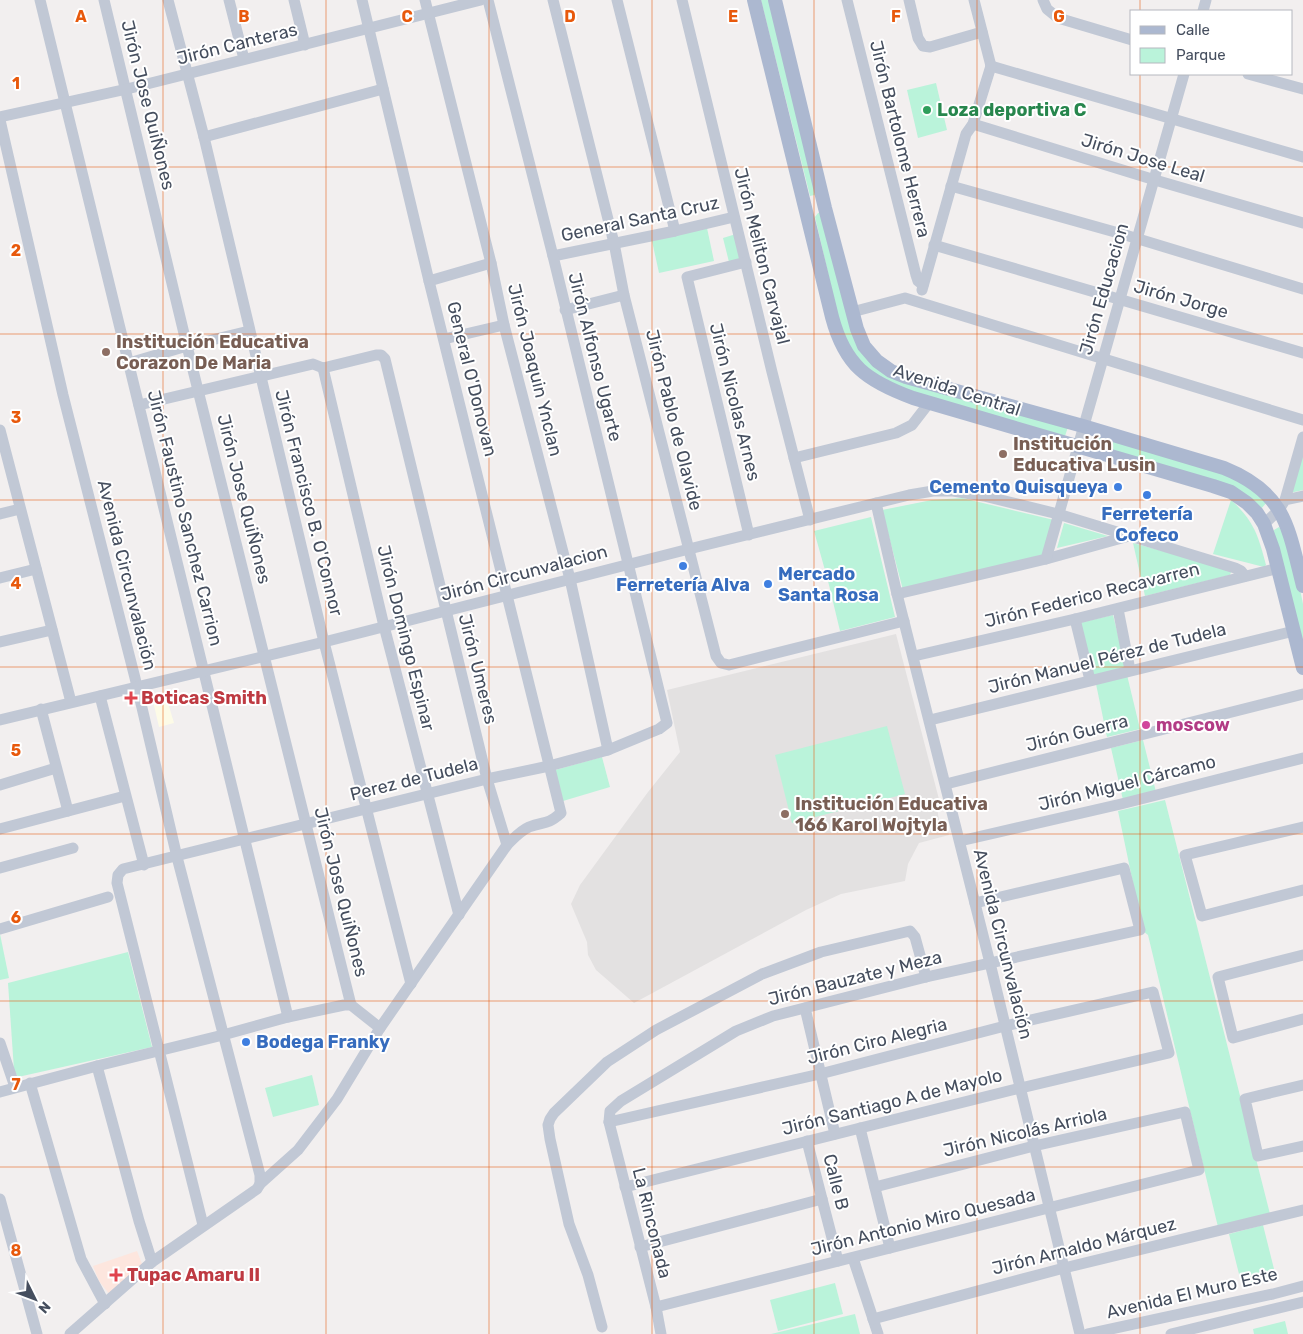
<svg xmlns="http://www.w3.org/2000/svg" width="1303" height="1334" font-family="Rubik,sans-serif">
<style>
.commercial{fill:#fdfbe7}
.education{fill:#e3e1e1}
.medical{fill:#fde6de}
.green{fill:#baf3da}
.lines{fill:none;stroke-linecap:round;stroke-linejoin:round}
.minor{stroke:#c1c8d5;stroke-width:11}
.major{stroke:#acb8d0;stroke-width:14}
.grid{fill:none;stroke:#e8590c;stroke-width:1;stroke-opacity:0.55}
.leisure-dot{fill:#2e9e5b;stroke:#fff;stroke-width:2}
.education-dot{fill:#8d6e63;stroke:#fff;stroke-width:2}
.shop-dot{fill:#3f7fe0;stroke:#fff;stroke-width:2}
.health-dot{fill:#e0444e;stroke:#fff;stroke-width:2}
.hotel-dot{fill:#d1479c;stroke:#fff;stroke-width:2}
.labels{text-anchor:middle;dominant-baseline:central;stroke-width:4;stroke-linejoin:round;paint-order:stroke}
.street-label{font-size:18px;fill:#454e5e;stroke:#fff}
.leisure-label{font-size:18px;font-weight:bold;fill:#27864d;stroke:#fff;text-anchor:start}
.education-label{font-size:18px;font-weight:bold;fill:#785e54;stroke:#fff;text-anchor:start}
.shop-label{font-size:18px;font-weight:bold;fill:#366cbe;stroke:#fff}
.health-label{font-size:18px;font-weight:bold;fill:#be3a42;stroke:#fff;text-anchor:start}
.hotel-label{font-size:18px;font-weight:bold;fill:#b23c85;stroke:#fff;text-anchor:start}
.grid-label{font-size:16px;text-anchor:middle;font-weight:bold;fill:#e8590c;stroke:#fff;stroke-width:4;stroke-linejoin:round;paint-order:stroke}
</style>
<rect width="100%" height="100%" fill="#f2efef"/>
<!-- commercial -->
<polygon class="commercial" points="165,693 174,723 159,727 153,701 155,697"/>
<!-- education -->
<polygon class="education" points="896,634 941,807 937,808 939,820 946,824 949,835 919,843 908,864 905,881 841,894 806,910 634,1003 596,970 588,955 587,942 571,904 580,885 648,792 680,752 667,690"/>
<!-- medical -->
<polygon class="medical" points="137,1251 144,1269 110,1295 99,1281 93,1266"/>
<!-- green -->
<g class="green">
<polygon points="761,0 771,0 819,194 810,196"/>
<polygon points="936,83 947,130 918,138 907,90"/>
<polygon points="821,212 866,356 1068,427 1065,436 909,391 879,378 856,358 841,329 815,217 818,213"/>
<polygon points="707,228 714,261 659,273 652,241"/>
<polygon points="736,234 742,259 729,262 723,238"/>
<polygon points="1099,435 1229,473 1268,501 1260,510 1096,446"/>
<polygon points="1303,443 1303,490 1290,493"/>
<polygon points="962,498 1054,520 1042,555 903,590 882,510 932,500"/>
<path d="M1231 500C1254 521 1258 535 1266 565L1264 567 1213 554Z"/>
<polygon points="871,517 895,617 840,631 828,581 814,531"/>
<polygon points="1064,523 1108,536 1057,548"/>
<path d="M1279 527C1287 534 1301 592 1303 604 1303 617 1303 631 1303 643L1273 533 1274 530Z"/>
<polygon points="1133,543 1228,569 1231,572 1230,575 1145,596"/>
<polygon points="1113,615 1126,667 1092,676 1079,623"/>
<polygon points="1127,675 1140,729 1107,737 1096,684"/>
<polygon points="887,726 905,794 792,823 775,755"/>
<polygon points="1143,740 1156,792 1123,800 1111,748"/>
<polygon points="602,757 610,787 563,801 555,770"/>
<polygon points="1165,800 1270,1214 1218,1227 1148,935 1143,931 1118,811"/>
<polygon points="0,934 9,978 0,980"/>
<polygon points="128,952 152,1047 18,1077 14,1070 8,983"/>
<polygon points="312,1075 319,1105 273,1117 265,1088"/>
<polygon points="1263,1225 1276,1277 1242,1286 1229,1234"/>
<polygon points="835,1283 843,1314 778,1331 770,1300"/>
<polygon points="855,1314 860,1334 771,1334"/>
<polygon points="1285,1321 1288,1334 1254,1334 1253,1329"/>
</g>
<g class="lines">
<!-- minor -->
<g class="minor">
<polyline points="40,0 288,1017"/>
<polyline points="104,0 187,346 351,1005"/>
<polyline points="168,0 204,137 324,642 411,984"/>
<polyline points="229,0 244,59"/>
<polyline points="294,0 305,45"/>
<polyline points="425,0 491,263 504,325 570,579 608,750"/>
<polyline points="553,0 614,243 624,295 716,656 721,663 729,665 904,621"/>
<polyline points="617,0 675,231"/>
<polyline points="682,0 772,372 810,520"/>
<polyline points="847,0 916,275 918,281 923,285"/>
<polyline points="909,0 918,38 923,46 930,47 982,32"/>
<polyline points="974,0 991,66"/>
<polyline points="1043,0 1047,9 1058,18 1132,40"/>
<polyline points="1203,11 1206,0"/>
<polyline points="991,66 1303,157"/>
<polyline points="1248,74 1303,89"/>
<polyline points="0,117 127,89 481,0"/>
<polyline points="0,120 63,395 135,678 177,857 260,1175 260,1184"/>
<polyline points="973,124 1155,180 1303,223"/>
<polyline points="204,137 383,89"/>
<polyline points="951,186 1122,234 1303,289"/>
<polyline points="934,245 1303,353"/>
<polyline points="553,256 675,231 734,217"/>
<polyline points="746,262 687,277 749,535"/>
<polyline points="429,281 491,263"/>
<polyline points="922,290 966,134 973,124 991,66"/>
<polyline points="565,310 624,295"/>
<polyline points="852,312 905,298 1303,420"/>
<polyline points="444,339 504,325"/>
<polyline points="129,363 187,346 249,331"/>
<polyline points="323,368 376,355 381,355 385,359 487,779 507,845"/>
<polyline points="323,368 384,626 459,915"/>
<polyline points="139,405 313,364 323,368"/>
<polyline points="0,430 71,702"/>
<polyline points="794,458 896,433 912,425 929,403"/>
<polyline points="1285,500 1303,437"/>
<polyline points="876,503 897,594 990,963 1080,1334"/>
<polyline points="0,514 20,509"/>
<polyline points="1264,524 1279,510 1285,500 1303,496"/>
<polyline points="1046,559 1129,536"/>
<polyline points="0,578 36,569"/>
<polyline points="897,594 1046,559 1184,74"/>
<polyline points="1118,609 1130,670"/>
<polyline points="1075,619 1090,680"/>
<polyline points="0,642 52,630"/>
<polyline points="914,656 1075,619 1279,568"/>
<polyline points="100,696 144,865"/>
<polyline points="41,709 68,811"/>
<polyline points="0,720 324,642 689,549 909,495 933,491 953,491 984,496 1058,514 1235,568 1241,571 1245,576"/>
<polyline points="930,720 1294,631"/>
<polyline points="946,784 1303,694"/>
<polyline points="0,785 56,768"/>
<polyline points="1303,827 1185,855 1202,916 1303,890"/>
<polyline points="0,829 125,796"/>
<polyline points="960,841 1121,804 1303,758"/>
<polyline points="0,868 73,848"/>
<polyline points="0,929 108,897"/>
<polyline points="1303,955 1218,977 1233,1038 1303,1019"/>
<polyline points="805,1008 835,1134"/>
<polyline points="0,1043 15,1087"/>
<polyline points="97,1066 139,1221 152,1262"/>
<polyline points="30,1083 81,1259 105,1304"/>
<polyline points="1303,1085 1245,1099 1258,1156 1303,1146"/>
<polyline points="0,1092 97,1066 223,1035 288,1017 344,1005 351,1005 380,1028"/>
<polyline points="609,1122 820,1074 1005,1026 1153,992 1169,1053 1012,1090 625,1187"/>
<polyline points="860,1128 890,1248"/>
<polyline points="807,1141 838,1261"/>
<polyline points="0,1199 37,1334"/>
<polyline points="203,1225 117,883 118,875 123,869 487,779 549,766 608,750 659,729 667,723 553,256 488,0"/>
<polyline points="640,1247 822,1199"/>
<polyline points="853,1258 878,1334"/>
<polyline points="656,1307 1199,1170 1185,1112 1034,1146 875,1187"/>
<polyline points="873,1319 1064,1268 1303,1210"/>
<polyline points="602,1327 588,1275 569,1224 550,1139 548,1125 550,1119 554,1113 607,1062 656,1030 762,974 821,952 910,931 915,937 926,977"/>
<path d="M70 1334 152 1262 257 1189 260 1184 298 1150 337 1099 380 1028 507 845C514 838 520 831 529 827 544 821 546 826 561 813L429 281 362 0"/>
<polyline points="661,1334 656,1307 609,1122 610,1111 621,1101 736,1031 773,1016 926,977 1140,930 1124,868 975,903"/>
<polyline points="1088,1334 1273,1294 1303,1286"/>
<polyline points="1171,1334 1303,1302"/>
</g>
<!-- major -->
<g class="major">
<path d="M754 0 832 317C845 366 867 381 913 398L1213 486 1231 492 1247 503 1257 513 1264 524 1273 549 1303 668"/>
<path d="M775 0 825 208 857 329 864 346 877 361 891 371 906 377 1083 426 1224 468C1286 493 1288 527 1303 586"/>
</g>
</g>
<!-- grid -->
<path class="grid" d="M163 0V1334M326 0V1334M489 0V1334M652 0V1334M814 0V1334M977 0V1334M1140 0V11M1140 74V1334M0 167H1303M0 334H1303M0 500H1303M0 667H1303M0 834H1303M0 1001H1303M0 1167H1303"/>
<!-- markers -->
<circle class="leisure-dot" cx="927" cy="110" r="5"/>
<g class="education-dot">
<circle cx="106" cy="352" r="5"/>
<circle cx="1003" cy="454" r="5"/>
<circle cx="785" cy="814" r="5"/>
</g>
<g class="shop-dot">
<circle cx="1118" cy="487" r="5"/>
<circle cx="1147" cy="495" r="5"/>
<circle cx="683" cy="566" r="5"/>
<circle cx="768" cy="584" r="5"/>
<circle cx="246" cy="1042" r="5"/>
</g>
<g class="health-dot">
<path d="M128.5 690.5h5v5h5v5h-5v5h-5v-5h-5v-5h5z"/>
<path d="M113.5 1267.5h5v5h5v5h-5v5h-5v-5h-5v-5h5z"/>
</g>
<circle class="hotel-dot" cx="1146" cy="725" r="5"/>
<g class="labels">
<!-- street labels -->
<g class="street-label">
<text transform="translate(237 44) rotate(-14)">Jirón Canteras</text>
<text transform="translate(148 105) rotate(76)">Jirón Jose QuiÑones</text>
<text transform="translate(900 139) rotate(76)">Jirón Bartolome Herrera</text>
<text transform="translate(1143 158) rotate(17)">Jirón Jose Leal</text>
<text transform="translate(640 219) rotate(-12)">General Santa Cruz</text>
<text transform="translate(762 256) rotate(76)">Jirón Meliton Carvajal</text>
<text transform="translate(1104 289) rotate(-74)">Jirón Educacion</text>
<text transform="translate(1181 299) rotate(16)">Jirón Jorge</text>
<text transform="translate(595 357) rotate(76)">Jirón Alfonso Ugarte</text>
<text transform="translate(535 370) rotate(76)">Jirón Joaquin Ynclan</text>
<text transform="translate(472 379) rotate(76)">General O'Donovan</text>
<text transform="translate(957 390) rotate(18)">Avenida Central</text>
<text transform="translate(735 402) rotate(76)">Jirón Nicolas Arnes</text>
<text transform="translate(674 420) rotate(76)">Jirón Pablo de Olavide</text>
<text transform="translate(244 499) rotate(76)">Jirón Jose QuiÑones</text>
<text transform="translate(309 503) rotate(76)">Jirón Francisco B. O'Connor</text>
<text transform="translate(185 518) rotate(76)">Jirón Faustino Sanchez Carrion</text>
<text transform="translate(524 573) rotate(-15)">Jirón Circunvalacion</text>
<text transform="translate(127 575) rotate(76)">Avenida Circunvalación</text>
<text transform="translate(1092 595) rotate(-14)">Jirón Federico Recavarren</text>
<text transform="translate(406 638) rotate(76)">Jirón Domingo Espinar</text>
<text transform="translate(1107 658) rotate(-14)">Jirón Manuel Pérez de Tudela</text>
<text transform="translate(478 669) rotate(76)">Jirón Umeres</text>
<text transform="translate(1077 733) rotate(-14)">Jirón Guerra</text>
<text transform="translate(414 779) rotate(-14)">Perez de Tudela</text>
<text transform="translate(1127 783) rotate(-14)">Jirón Miguel Cárcamo</text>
<text transform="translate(341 892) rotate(76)">Jirón Jose QuiÑones</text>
<text transform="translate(1003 944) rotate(76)">Avenida Circunvalación</text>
<text transform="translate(855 978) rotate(-14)">Jirón Bauzate y Meza</text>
<text transform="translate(877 1041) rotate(-14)">Jirón Ciro Alegria</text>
<text transform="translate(892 1102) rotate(-14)">Jirón Santiago A de Mayolo</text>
<text transform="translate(1025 1132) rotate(-13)">Jirón Nicolás Arriola</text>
<text transform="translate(836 1182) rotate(76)">Calle B</text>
<text transform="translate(923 1222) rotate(-14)">Jirón Antonio Miro Quesada</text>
<text transform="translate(652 1223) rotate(76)">La Rinconada</text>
<text transform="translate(1084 1246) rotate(-14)">Jirón Arnaldo Márquez</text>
<text transform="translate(1192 1293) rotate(-13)">Avenida El Muro Este</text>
</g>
<!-- leisure labels -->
<g class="leisure-label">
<text x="937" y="110">Loza deportiva C</text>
</g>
<!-- education labels -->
<g class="education-label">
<text x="116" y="342">Institución Educativa<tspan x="116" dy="21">Corazon De Maria</tspan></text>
<text x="1013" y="444">Institución<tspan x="1013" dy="21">Educativa Lusin</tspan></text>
<text x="795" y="804">Institución Educativa<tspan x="795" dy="21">166 Karol Wojtyla</tspan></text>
</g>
<!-- shop labels -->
<g class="shop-label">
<text x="1108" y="487" text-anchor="end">Cemento Quisqueya</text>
<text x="1147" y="514">Ferretería<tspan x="1147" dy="21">Cofeco</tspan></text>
<text x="778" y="574" text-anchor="start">Mercado<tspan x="778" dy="21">Santa Rosa</tspan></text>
<text x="683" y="585">Ferretería Alva</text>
<text x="256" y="1042" text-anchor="start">Bodega Franky</text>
</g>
<!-- health labels -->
<g class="health-label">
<text x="141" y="698">Boticas Smith</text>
<text x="127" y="1275">Tupac Amaru II</text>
</g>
<!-- hotel labels -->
<g class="hotel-label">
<text x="1156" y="725">moscow</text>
</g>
</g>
<g class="grid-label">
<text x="81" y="22">A</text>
<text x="244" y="22">B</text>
<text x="407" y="22">C</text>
<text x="570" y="22">D</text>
<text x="733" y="22">E</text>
<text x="896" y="22">F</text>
<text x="1059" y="22">G</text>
<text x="16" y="89">1</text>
<text x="16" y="256">2</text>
<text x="16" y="423">3</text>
<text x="16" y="589">4</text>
<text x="16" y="756">5</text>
<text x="16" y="923">6</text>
<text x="16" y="1090">7</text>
<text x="16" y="1256">8</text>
</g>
<!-- legend -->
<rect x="1130" y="10" width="162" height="65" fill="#ffffff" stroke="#b5b8bf"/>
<rect x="1140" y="26" width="25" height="8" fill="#acb8d0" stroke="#b5b8bf"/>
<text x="1176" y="35" font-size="15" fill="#454e5e">Calle</text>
<rect x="1140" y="48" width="25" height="15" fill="#baf3da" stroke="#b5b8bf"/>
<text x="1176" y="60" font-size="15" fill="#454e5e">Parque</text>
<!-- north arrow -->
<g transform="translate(35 1299) rotate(132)" stroke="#ffffff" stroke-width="4" paint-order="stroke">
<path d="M0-4L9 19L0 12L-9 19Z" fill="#454e5e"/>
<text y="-8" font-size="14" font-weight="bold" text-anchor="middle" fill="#454e5e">N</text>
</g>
</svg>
